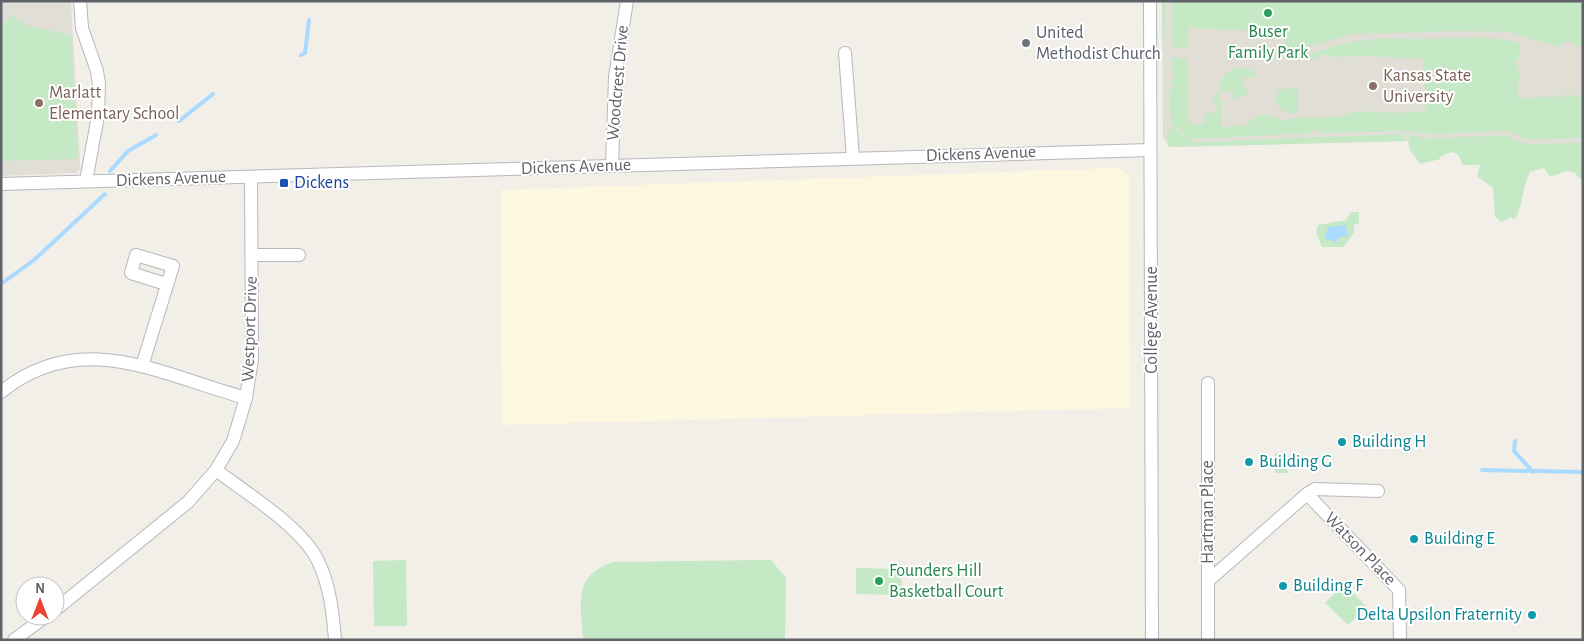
<svg xmlns="http://www.w3.org/2000/svg" width="1584" height="641" font-family="'Alegreya Sans',sans-serif">
<style>
.commercial{fill:#fef7e0}
.education{fill:#e1ded6}
.green{fill:#c5e8c5}
.water{fill:#aadaff}
.lines{fill:none;stroke-linecap:round;stroke-linejoin:round}
.stream{stroke:#aadaff;stroke-width:4}
.minor-casing{stroke:#b5b8bc;stroke-width:14}
.minor{stroke:#fff;stroke-width:12}
.leisure-dot{fill:#2e9e5b;stroke:#fff;stroke-width:2}
.worship-dot{fill:#6b7280;stroke:#fff;stroke-width:2}
.education-dot{fill:#8d6e63;stroke:#fff;stroke-width:2}
.transit-dot{fill:#1a4fb4;stroke:#fff;stroke-width:2}
.culture-dot{fill:#0f9aa8;stroke:#fff;stroke-width:2}
.labels{text-anchor:middle;dominant-baseline:central;stroke-width:4;stroke-linejoin:round;paint-order:stroke}
.leisure-label{font-size:18px;fill:#27864d;stroke:#fff}
.worship-label{font-size:18px;fill:#5b616d;stroke:#fff;text-anchor:start}
.education-label{font-size:18px;fill:#785e54;stroke:#fff;text-anchor:start}
.street-label{font-size:18px;fill:#5f6368;stroke:#fff}
.transit-label{font-size:18px;fill:#164399;stroke:#fff;text-anchor:start}
.culture-label{font-size:18px;fill:#0d838f;stroke:#fff;text-anchor:start}
</style>
<rect width="100%" height="100%" fill="#f1efe8"/>
<!-- commercial -->
<polygon class="commercial" points="1117,168 1129,174 1130,408 502,425 501,190"/>
<!-- education -->
<g class="education">
<polygon points="1,1 71,1 80,160 80,169 76,173 1,176"/>
<polygon points="1162,1 1583,1 1583,144 1505,146 1409,141 1169,147 1163,138"/>
</g>
<!-- green -->
<g class="green">
<polygon points="1162,1 1165,1 1164,44 1162,41"/>
<polygon points="1171,1 1583,1 1583,48 1565,40 1559,47 1509,32 1460,31 1353,34 1293,50 1290,50 1282,37 1271,32 1188,28 1188,48 1173,48"/>
<polygon points="12,16 28,26 71,35 78,159 1,161 1,26"/>
<path d="M1494 38 1520 43V57L1515 62 1519 72 1518 98 1558 97 1567 94 1578 97 1583 95V138L1526 139 1507 131 1435 134 1403 131 1325 133 1319 130H1313L1311 133 1192 139 1185 136 1180 128 1171 125 1169 89H1173V83H1170L1171 79H1174V72H1171L1172 58H1188V123H1195V126L1205 123V113H1217V103H1213L1214 96 1220 90C1219 78 1229 69 1240 67L1252 70 1256 77 1243 78V89H1247L1250 93 1233 100V93L1220 91V101H1227L1221 104 1222 127 1246 126 1250 120 1262 114 1285 121 1293 118 1341 117 1356 111 1394 113 1426 111 1423 59 1366 56 1335 57 1324 54 1310 62 1308 57 1312 53 1350 42 1379 39Z"/>
<polygon points="1298,87 1298,113 1288,113 1280,109 1275,99 1279,90"/>
<path d="M1171 128C1181 129 1184 141 1195 142L1403 134 1406 141 1173 147H1169L1167 138Z"/>
<path d="M1408 134 1425 139 1505 135 1521 143 1532 144 1583 143V180C1578 178 1578 175 1573 172 1565 168 1558 176 1549 176L1544 168 1530 172C1522 187 1523 208 1514 220L1511 217 1501 222 1495 216 1493 188 1477 176 1480 165H1463L1458 154 1451 152 1440 157V159L1420 164 1409 148Z"/>
<polygon points="1351,212 1359,212 1359,223 1354,225 1354,233 1343,247 1322,247 1316,232 1318,225 1346,220"/>
<polygon points="1275,451 1289,473 1275,473"/>
<polygon points="406,560 407,626 374,626 373,561"/>
<path d="M771 560 786 578 785 640H583C581 604 572 575 614 562Z"/>
<polygon points="856,568 902,569 901,595 856,594"/>
<polygon points="1344,584 1367,607 1348,625 1325,603"/>
</g>
<!-- water -->
<polygon class="water" points="1346,225 1347,236 1340,237 1335,242 1324,238 1329,227"/>
<g class="lines">
<!-- stream -->
<g class="stream">
<polyline points="301,55 305,53 309,20"/>
<polyline points="179,121 213,94"/>
<polyline points="110,171 128,151 156,135"/>
<polyline points="1,284 34,260 105,194"/>
<polyline points="1515,441 1514,451 1533,472"/>
<polyline points="1482,470 1582,472"/>
</g>
<defs>
<g id="minor">
<polyline points="80,1 82,28 97,71 99,84 98,116 86,181"/>
<polyline points="1150,1 1152,640"/>
<polyline points="845,53 853,158"/>
<polyline points="612,166 615,77 627,1"/>
<polyline points="1,184 1150,150"/>
<polyline points="252,255 299,255"/>
<polyline points="142,366 173,266 136,255 131,273 166,284"/>
<polyline points="1208,383 1208,640"/>
<path d="M1 392C82 327 161 375 246 398"/>
<path d="M216 470C246 493 302 527 318 561 330 585 333 614 335 640"/>
<polyline points="1307,494 1399,590 1400,640"/>
<polyline points="1208,581 1307,494 1315,489 1378,491"/>
<polyline points="55,610 188,502 216,470 233,441 246,398 252,359 251,177"/>
<polyline points="14,640 46,616"/>
</g>
</defs>
<!-- minor casing -->
<use href="#minor" class="minor-casing"/>
<!-- minor -->
<use href="#minor" class="minor"/>
</g>
<!-- markers -->
<g class="leisure-dot">
<circle cx="1268" cy="13" r="5"/>
<circle cx="879" cy="581" r="5"/>
</g>
<circle class="worship-dot" cx="1026" cy="43" r="5"/>
<g class="education-dot">
<circle cx="1373" cy="86" r="5"/>
<circle cx="39" cy="103" r="5"/>
</g>
<rect class="transit-dot" x="279" y="178" width="10" height="10" rx="2.5"/>
<g class="culture-dot">
<circle cx="1342" cy="442" r="5"/>
<circle cx="1249" cy="462" r="5"/>
<circle cx="1414" cy="539" r="5"/>
<circle cx="1283" cy="586" r="5"/>
<circle cx="1532" cy="615" r="5"/>
</g>
<g class="labels">
<!-- leisure labels -->
<g class="leisure-label">
<text x="1268" y="32">Buser<tspan x="1268" dy="21">Family Park</tspan></text>
<text x="889" y="571" text-anchor="start">Founders Hill<tspan x="889" dy="21">Basketball Court</tspan></text>
</g>
<!-- worship labels -->
<g class="worship-label">
<text x="1036" y="33">United<tspan x="1036" dy="21">Methodist Church</tspan></text>
</g>
<!-- education labels -->
<g class="education-label">
<text x="1383" y="76">Kansas State<tspan x="1383" dy="21">University</tspan></text>
<text x="49" y="93">Marlatt<tspan x="49" dy="21">Elementary School</tspan></text>
</g>
<!-- street labels -->
<g class="street-label">
<text transform="translate(618 83) rotate(-85)">Woodcrest Drive</text>
<text transform="translate(981 154) rotate(-2)">Dickens Avenue</text>
<text transform="translate(576 167) rotate(-2)">Dickens Avenue</text>
<text transform="translate(171 179) rotate(-2)">Dickens Avenue</text>
<text transform="translate(1152 320) rotate(-90)">College Avenue</text>
<text transform="translate(250 329) rotate(-88)">Westport Drive</text>
<text transform="translate(1208 512) rotate(-90)">Hartman Place</text>
<text transform="translate(1360 549) rotate(46)">Watson Place</text>
</g>
<!-- transit labels -->
<g class="transit-label">
<text x="294" y="183">Dickens</text>
</g>
<!-- culture labels -->
<g class="culture-label">
<text x="1352" y="442">Building H</text>
<text x="1259" y="462">Building G</text>
<text x="1424" y="539">Building E</text>
<text x="1293" y="586">Building F</text>
<text x="1522" y="615" text-anchor="end">Delta Upsilon Fraternity</text>
</g>
</g>
<!-- border -->
<rect width="1584" height="641" fill="none" stroke="#5f6368" stroke-width="5"/>
<!-- north arrow -->
<g transform="translate(40 601)"><circle r="24" fill="#ffffff" stroke="#bfc1c3"/>
<path d="M0-4L9 19L0 12L-9 19Z" fill="#ea4335"/>
<text y="-8" font-size="14" font-weight="bold" text-anchor="middle" fill="#5f6368">N</text>
</g>
</svg>
